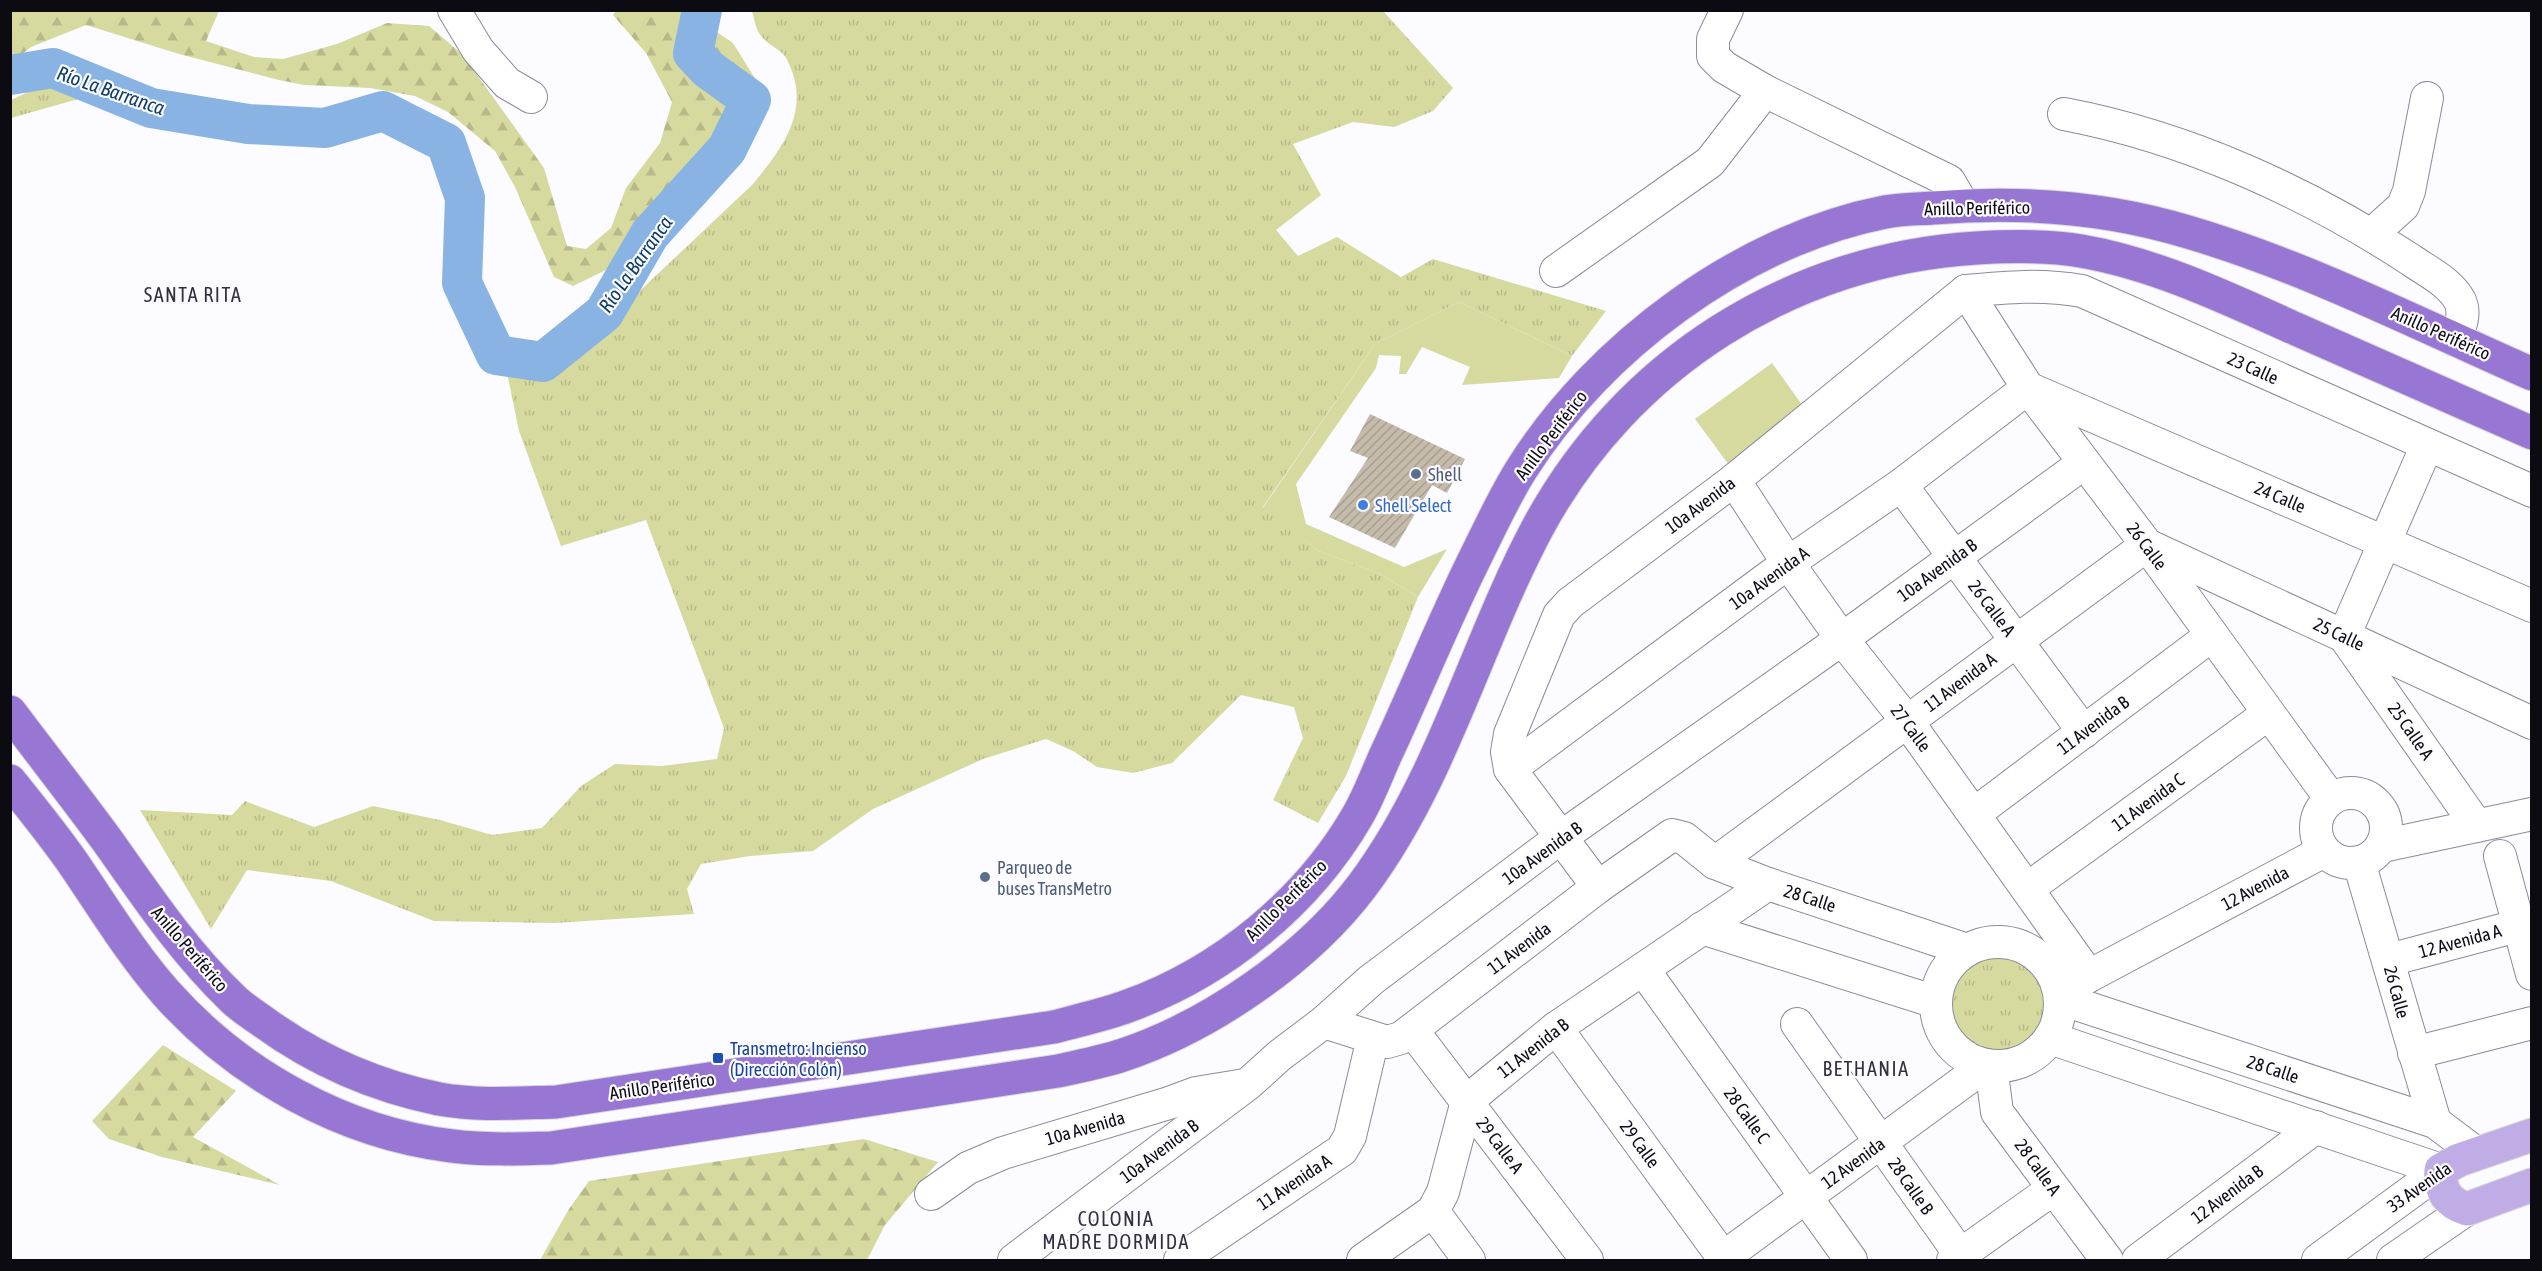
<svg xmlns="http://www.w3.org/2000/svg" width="2542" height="1271" font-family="'Asap Condensed',sans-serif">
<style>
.grass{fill:url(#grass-tufts)}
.forest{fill:url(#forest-firs)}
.green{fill:#d7da9f}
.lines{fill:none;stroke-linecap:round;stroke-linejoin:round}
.river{stroke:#88b3e3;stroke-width:40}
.building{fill:url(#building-hatch)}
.minor-casing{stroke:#8c8a9b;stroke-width:34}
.major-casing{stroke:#d8d8d9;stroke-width:35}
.highway-casing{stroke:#d8d8d9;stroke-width:35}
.minor{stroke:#fff;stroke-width:32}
.major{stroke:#c1ade5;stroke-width:33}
.highway{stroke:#9876d4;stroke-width:33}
.service-dot{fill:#5c6f8a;stroke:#fcfbff;stroke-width:2}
.shop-dot{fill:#3f7fe0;stroke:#fcfbff;stroke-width:2}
.transit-dot{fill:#1a4fb4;stroke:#fcfbff;stroke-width:2}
.labels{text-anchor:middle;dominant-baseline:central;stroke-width:4.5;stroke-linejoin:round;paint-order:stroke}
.street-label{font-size:18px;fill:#0c0b11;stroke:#fcfbff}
.service-label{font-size:18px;fill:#4e5e75;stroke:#fcfbff;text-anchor:start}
.shop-label{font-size:18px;fill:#366cbe;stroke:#fcfbff;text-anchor:start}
.transit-label{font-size:18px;fill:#164399;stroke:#fcfbff;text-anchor:start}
.water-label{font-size:20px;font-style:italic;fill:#0d3c68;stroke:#fcfbff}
.neighbourhood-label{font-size:20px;letter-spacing:1.5px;fill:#32303e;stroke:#fcfbff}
</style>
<defs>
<pattern id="grass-tufts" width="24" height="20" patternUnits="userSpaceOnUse" patternTransform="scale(1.5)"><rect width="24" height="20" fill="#d7da9f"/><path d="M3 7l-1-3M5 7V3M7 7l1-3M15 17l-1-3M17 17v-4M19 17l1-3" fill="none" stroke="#b7ba88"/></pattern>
<pattern id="forest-firs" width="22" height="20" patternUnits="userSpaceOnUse" patternTransform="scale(1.5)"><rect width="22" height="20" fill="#d7da9f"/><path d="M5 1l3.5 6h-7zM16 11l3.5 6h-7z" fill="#b7ba88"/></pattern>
<pattern id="building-hatch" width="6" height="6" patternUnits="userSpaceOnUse" patternTransform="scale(1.5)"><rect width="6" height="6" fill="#c5bbab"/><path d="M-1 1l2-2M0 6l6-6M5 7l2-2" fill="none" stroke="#a89f92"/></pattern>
</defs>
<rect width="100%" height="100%" fill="#fcfbff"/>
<!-- grass -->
<g class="grass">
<path d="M752 11H1383L1453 88 1433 111 1394 127 1353 122 1293 144 1321 195 1276 230 1298 256 1337 237 1401 277 1433 259 1606 311 1572 356 1459 302 1375 344 1263 507 1319 551 1380 574 1418 597 1346 776 1318 823 1273 800 1303 738 1294 707 1241 695 1172 763 1133 773 1097 767 1073 751 1046 739 983 759 873 809 813 851 750 856 701 864 687 889 694 914 555 923 434 921 331 881 247 870 211 929 140 810 232 815 245 801 314 827 373 806 440 820 492 835 542 828 581 786 615 764 662 766 717 759 724 728 646 520 561 546 519 431 503 353 532 364 574 353 753 184C784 146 813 108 786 58 781 49 768 45 762 37 756 31 754 18 752 11Z"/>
<polygon points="75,82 128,85 11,118 11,100 28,92"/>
<circle cx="1999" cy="1004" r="49"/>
</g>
<!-- forest -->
<g class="forest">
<polygon points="11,11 219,11 206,41 254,57 283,59 337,44 387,23 429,26 462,54 544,168 567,246 586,249 611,228 626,188 660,143 672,102 646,53 613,15 616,11 693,11 693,16 733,43 756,80 744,128 725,158 608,269 573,286 554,277 515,187 495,151 448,112 415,96 370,88 304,85 279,80 179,54 86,25 31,47 11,63"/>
<polygon points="163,1045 236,1091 193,1137 280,1185 162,1157 109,1139 92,1121"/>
<polygon points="864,1139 938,1162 885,1225 867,1260 540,1260 569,1209 589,1181"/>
</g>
<!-- green -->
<g class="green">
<polygon points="1459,302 1572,356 1559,378 1462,385 1470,367 1422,347 1406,374 1399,374 1401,356 1379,355 1376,368 1296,484 1306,524 1404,567 1447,549 1418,597 1380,574 1319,551 1263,508 1375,344"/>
<polygon points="1772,363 1805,409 1729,465 1695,419"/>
</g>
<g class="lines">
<!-- river -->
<polyline class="river" points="10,75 53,68 151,108 248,124 325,128 383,111 446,143 465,198 462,283 496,355 543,362 604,313 650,234 727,149 751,100 708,69 693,53 702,10"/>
</g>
<!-- building -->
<polygon class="building" points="1370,414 1465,459 1447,493 1432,485 1395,548 1329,517 1368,458 1350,451"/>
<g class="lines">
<defs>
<g id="minor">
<polyline points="454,10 478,50 507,83 531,97"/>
<polyline points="1727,10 1713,39 1713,56 1724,67 1765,91 1949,181 1963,205"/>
<path d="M2064 114C2186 137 2307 192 2411 260 2428 272 2450 282 2460 301 2466 314 2460 327 2455 340"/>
<polyline points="2372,234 2403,206 2409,191 2427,98"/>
<polyline points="1556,271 1710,162 1765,91"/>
<polyline points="1966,291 2028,388 2147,545 2331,799"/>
<path d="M1966 291C2008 287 2041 284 2082 291L2532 491"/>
<polyline points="2427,445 2344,636 2477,826"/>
<polyline points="1734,480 1788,563 1842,639 1907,721 2089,976"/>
<polyline points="1901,485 2084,732"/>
<polyline points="1510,769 1788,563 1901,485 2028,388 2532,606"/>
<circle cx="2351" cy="828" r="35"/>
<polyline points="1974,814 2212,635"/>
<polyline points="2382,846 2532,814"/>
<polyline points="2500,856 2532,974"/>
<polyline points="2359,862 2435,1122"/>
<polyline points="1715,863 2147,545 2532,723"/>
<polyline points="1598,887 1510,769 1507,752 1510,734 1559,615 1570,603 1734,480 1966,291"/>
<polyline points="2027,889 2268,714"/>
<polyline points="1702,928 1936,1002"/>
<circle cx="1998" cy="1004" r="62"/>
<polyline points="2389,960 2532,922"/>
<polyline points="1643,969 1851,1260"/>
<polyline points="2073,986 2089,976 2324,851"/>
<polyline points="2061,999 2435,1122 2476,1153"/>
<polyline points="1324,1022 1387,1042 1401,1038 1598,887 1672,835 1684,838 1715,863 1768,884 1967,950"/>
<polyline points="1797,1024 1964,1260"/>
<polyline points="1556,1028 1725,1260"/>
<polyline points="1412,1030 1587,1260"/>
<polyline points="2050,1038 2441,1170"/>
<polyline points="2414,1053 2532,1023"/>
<polyline points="1991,1066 1997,1112 2107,1260"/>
<polyline points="931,1194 968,1168 1003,1153 1169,1103 1196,1093 1245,1085"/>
<polyline points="1433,1211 1469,1260"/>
<polyline points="1014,1260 1248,1084 1279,1056 1324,1022 1371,980 1560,838 1842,639 2084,463"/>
<polyline points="1180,1260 1342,1150 1350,1136 1373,1038"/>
<polyline points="1363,1260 1433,1211 1443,1192 1467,1101 1556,1028 1768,884"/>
<polyline points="1720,1260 1986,1065"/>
<polyline points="1953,1260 2053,1189"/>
<polyline points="2138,1260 2316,1127"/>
<polyline points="2318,1260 2441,1170"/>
<polyline points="2393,1260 2467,1209"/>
</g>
<path id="major" d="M2532 1135 2459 1160 2441 1170C2439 1191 2448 1203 2467 1209L2532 1185"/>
<g id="highway">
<path d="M10 712C43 756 77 799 109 843 147 897 184 952 233 999 241 1007 252 1014 262 1021 314 1059 375 1086 439 1099 478 1106 517 1103 556 1102L1054 1027C1079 1020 1104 1015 1128 1006 1222 972 1308 902 1358 815 1369 796 1377 774 1386 754 1417 688 1444 620 1477 554 1491 526 1504 497 1521 470 1598 347 1742 240 1885 212 1901 209 1917 209 1933 208 2018 201 2106 207 2188 232 2307 267 2418 324 2532 374"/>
<path d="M10 781C31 807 52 833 71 860 102 905 130 952 166 993 238 1074 343 1133 452 1146 485 1150 518 1149 551 1148L1058 1071C1080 1066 1102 1062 1123 1055 1210 1026 1307 959 1362 886 1443 778 1475 645 1538 527 1626 364 1791 259 1977 248 2011 246 2047 245 2081 251 2156 264 2227 298 2296 329 2374 364 2453 398 2532 433"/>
</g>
</defs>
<!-- minor casing -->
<use href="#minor" class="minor-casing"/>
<!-- major casing -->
<use href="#major" class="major-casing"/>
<!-- highway casing -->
<use href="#highway" class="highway-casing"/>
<!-- minor -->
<use href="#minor" class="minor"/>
<!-- major -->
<use href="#major" class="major"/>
<!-- highway -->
<use href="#highway" class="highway"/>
</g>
<!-- markers -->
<g class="service-dot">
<circle cx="1416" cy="474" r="6"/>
<circle cx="985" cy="877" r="6"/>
</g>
<circle class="shop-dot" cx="1363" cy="505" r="6"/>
<rect class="transit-dot" x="712" y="1052" width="12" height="12" rx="3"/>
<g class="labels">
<!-- street labels -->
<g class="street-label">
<text transform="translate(1977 208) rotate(-1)">Anillo Periférico</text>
<text transform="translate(2441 333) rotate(24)">Anillo Periférico</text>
<text transform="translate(2253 368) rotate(24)">23 Calle</text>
<text transform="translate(1551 435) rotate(-53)">Anillo Periférico</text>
<text transform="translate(2280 497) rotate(23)">24 Calle</text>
<text transform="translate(1700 505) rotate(-37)">10a Avenida</text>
<text transform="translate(2147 546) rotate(53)">26 Calle</text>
<text transform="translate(1937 570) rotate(-36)">10a Avenida B</text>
<text transform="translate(1769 578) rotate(-36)">10a Avenida A</text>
<text transform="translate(1992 608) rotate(53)">26 Calle A</text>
<text transform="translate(2339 634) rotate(25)">25 Calle</text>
<text transform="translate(1960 682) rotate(-37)">11 Avenida A</text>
<text transform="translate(2093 725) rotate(-37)">11 Avenida B</text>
<text transform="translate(1911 728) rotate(53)">27 Calle</text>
<text transform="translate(2411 731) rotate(55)">25 Calle A</text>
<text transform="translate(2148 802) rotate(-36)">11 Avenida C</text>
<text transform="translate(1542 853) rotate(-36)">10a Avenida B</text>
<text transform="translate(2255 888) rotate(-28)">12 Avenida</text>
<text transform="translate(1810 898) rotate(18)">28 Calle</text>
<text transform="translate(1286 900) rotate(-45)">Anillo Periférico</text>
<text transform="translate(2460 941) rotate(-15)">12 Avenida A</text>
<text transform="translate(1519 948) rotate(-37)">11 Avenida</text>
<text transform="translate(190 949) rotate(49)">Anillo Periférico</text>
<text transform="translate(2397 992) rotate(75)">26 Calle</text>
<text transform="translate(1533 1048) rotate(-38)">11 Avenida B</text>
<text transform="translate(2273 1069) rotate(18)">28 Calle</text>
<text transform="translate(662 1086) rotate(-8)">Anillo Periférico</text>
<text transform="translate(1747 1115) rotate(54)">28 Calle C</text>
<text transform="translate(1085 1128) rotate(-16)">10a Avenida</text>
<text transform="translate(1640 1144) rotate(54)">29 Calle</text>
<text transform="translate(1500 1145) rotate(53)">29 Calle A</text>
<text transform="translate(1159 1151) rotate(-37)">10a Avenida B</text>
<text transform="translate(1853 1163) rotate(-36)">12 Avenida</text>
<text transform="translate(2038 1167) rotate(54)">28 Calle A</text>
<text transform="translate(1294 1182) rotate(-34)">11 Avenida A</text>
<text transform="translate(1911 1186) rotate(55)">28 Calle B</text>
<text transform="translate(2419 1187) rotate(-35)">33 Avenida</text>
<text transform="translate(2227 1194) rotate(-37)">12 Avenida B</text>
</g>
<!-- service labels -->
<g class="service-label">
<text x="1428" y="474">Shell</text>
<text x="997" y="867">Parqueo de<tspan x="997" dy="21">buses TransMetro</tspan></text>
</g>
<!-- shop labels -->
<g class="shop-label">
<text x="1375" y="505">Shell Select</text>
</g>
<!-- transit labels -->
<g class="transit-label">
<text x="730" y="1048">Transmetro: Incienso<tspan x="730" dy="21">(Dirección Colón)</tspan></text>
</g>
<!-- water labels -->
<g class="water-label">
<text transform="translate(111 90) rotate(19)">Río La Barranca</text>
<text transform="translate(635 264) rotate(-55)">Río La Barranca</text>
</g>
<!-- neighbourhood labels -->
<g class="neighbourhood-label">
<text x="193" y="294">SANTA RITA</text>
<text x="1866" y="1068">BETHANIA</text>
<text x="1116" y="1218">COLONIA<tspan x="1116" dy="23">MADRE DORMIDA</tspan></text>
</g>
</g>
<!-- border -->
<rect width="2542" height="1271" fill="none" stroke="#0c0b11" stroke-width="24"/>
</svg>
